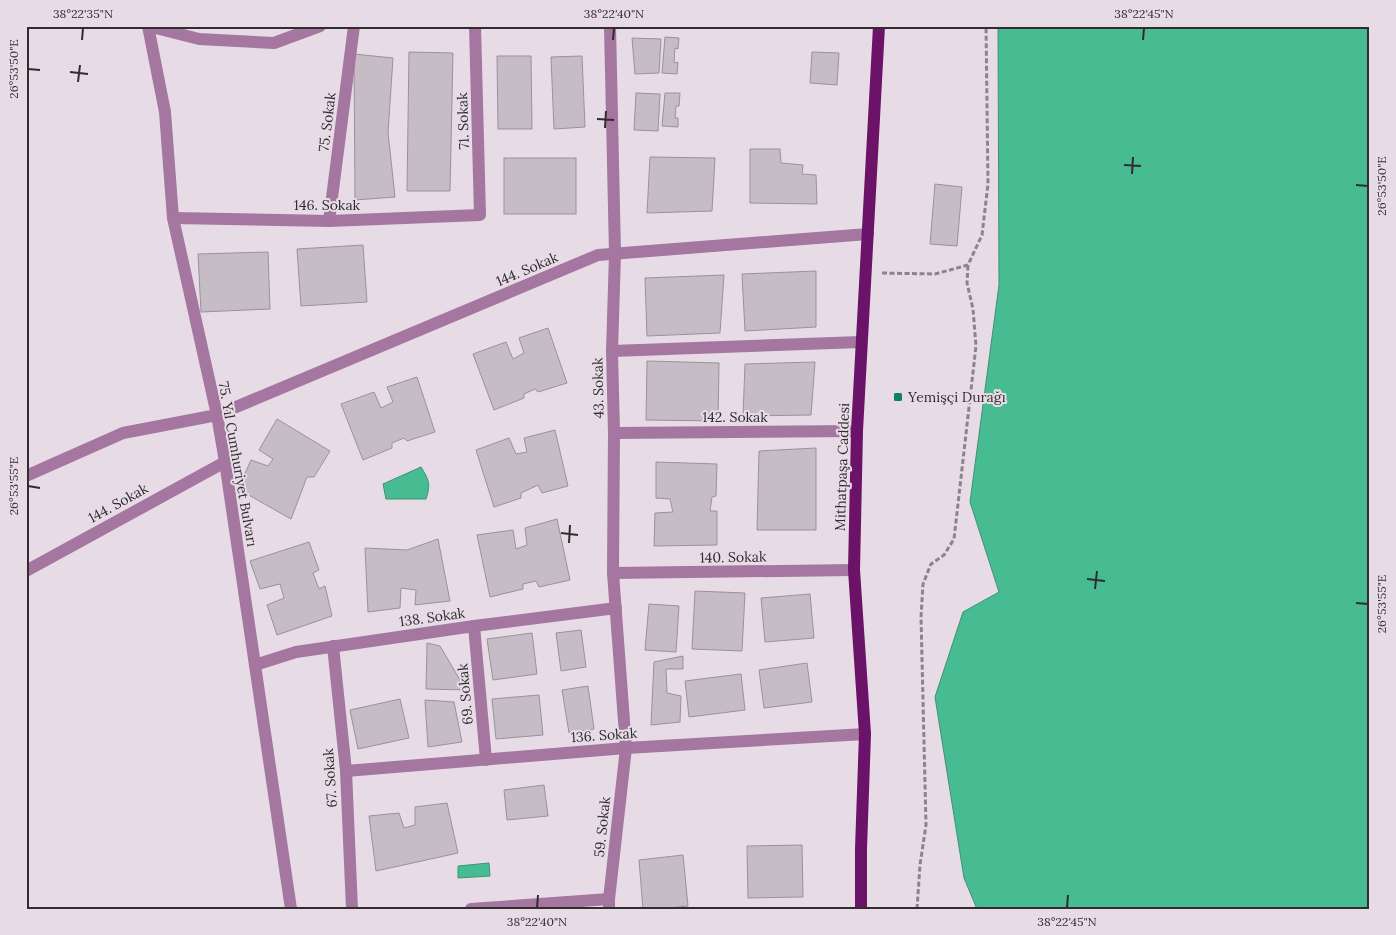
<svg xmlns="http://www.w3.org/2000/svg" width="1396" height="935" font-family="Lora,serif">
<style>
.water{fill:#47bc93;stroke:#409175}
.building{fill:#c6bcc5;stroke:#9b919a}
.lines{fill:none;stroke-linecap:round;stroke-linejoin:round}
.path{stroke:#8b848a;stroke-width:3;stroke-dasharray:5 2.5;stroke-linecap:butt}
.minor{stroke:#a476a0;stroke-width:12}
.major{stroke:#6b1368;stroke-width:12}
.ticks{fill:none;stroke:#302c2f;stroke-width:2}
.poi-dot{fill:#0d8160;stroke:#e7dce6;stroke-width:2}
.labels{text-anchor:middle;dominant-baseline:central;stroke-width:4;stroke-linejoin:round;paint-order:stroke}
.street-label{font-size:14px;fill:#302c2f;stroke:#e7dce6}
.poi-label{font-size:14px;fill:#302c2f;stroke:#e7dce6;text-anchor:start}
.neatline{fill:none;stroke:#302c2f;stroke-width:2}
.ticks-label{font-size:12px;text-anchor:middle;fill:#302c2f}
</style>
<rect width="100%" height="100%" fill="#e7dce6"/>
<!-- water -->
<g class="water">
<polygon points="998,26 1370,26 1370,909 977,909 964,878 935,697 963,612 999,592 970,502 999,285"/>
<path d="M421 467C429 480 431 484 426 499H386L383 484Z"/>
<polygon points="489,863 490,876 458,878 458,866"/>
</g>
<!-- building -->
<g class="building">
<polygon points="665,37 679,38 678,49 675,48 674,63 678,62 677,74 662,73"/>
<polygon points="632,38 661,39 659,73 635,74"/>
<polygon points="409,52 453,53 450,191 407,191"/>
<polygon points="812,52 839,53 837,85 810,83"/>
<polygon points="354,54 393,58 388,132 395,197 355,200"/>
<polygon points="497,56 531,56 532,129 498,129"/>
<polygon points="582,56 585,127 554,129 551,57"/>
<polygon points="636,93 660,94 658,131 634,130"/>
<polygon points="665,93 680,93 679,106 676,106 675,118 678,118 678,127 662,126"/>
<polygon points="750,149 780,149 781,163 803,165 802,174 816,175 817,204 750,203"/>
<polygon points="650,157 715,158 712,211 647,213"/>
<rect x="504" y="158" width="72" height="56"/>
<polygon points="935,184 962,187 957,246 930,244"/>
<polygon points="363,245 367,302 301,306 297,249"/>
<polygon points="268,252 270,309 201,312 198,254"/>
<polygon points="816,271 816,327 745,331 742,274"/>
<polygon points="724,275 720,333 647,336 645,278"/>
<polygon points="548,328 567,383 538,392 535,389 524,394 524,398 494,410 473,354 506,342 513,359 524,353 519,338"/>
<polygon points="647,361 719,363 718,421 646,420"/>
<polygon points="815,362 811,415 743,416 745,364"/>
<polygon points="417,377 435,432 407,441 404,438 392,443 392,448 363,460 341,404 374,392 381,408 393,402 387,387"/>
<polygon points="277,419 330,451 314,477 307,477 291,519 238,489 251,460 268,466 273,459 259,450"/>
<polygon points="555,430 568,486 542,493 538,485 521,493 521,498 494,507 476,450 509,438 516,454 527,452 524,438"/>
<polygon points="816,448 816,530 757,530 759,451"/>
<polygon points="656,462 717,464 716,496 712,497 710,511 717,511 717,545 654,546 655,513 673,512 670,499 656,498"/>
<polygon points="557,519 570,580 539,587 536,581 523,584 523,589 490,597 477,535 513,530 516,549 527,545 525,528"/>
<polygon points="438,539 450,601 415,605 416,590 401,588 400,608 368,612 365,548 407,550"/>
<polygon points="309,542 319,570 313,573 319,589 325,586 332,616 277,635 267,605 284,598 280,584 260,589 250,561"/>
<polygon points="695,591 745,593 742,651 692,649"/>
<polygon points="810,594 814,638 765,642 761,598"/>
<polygon points="649,604 679,606 676,652 645,650"/>
<polygon points="581,630 586,667 561,671 556,633"/>
<polygon points="532,633 537,674 493,680 487,639"/>
<polygon points="427,643 440,646 466,690 426,689"/>
<polygon points="683,656 683,669 666,669 667,693 681,696 680,722 651,725 654,662"/>
<polygon points="807,663 812,702 764,708 759,670"/>
<polygon points="741,674 745,710 689,717 685,681"/>
<polygon points="588,686 594,729 569,733 562,690"/>
<polygon points="539,695 543,735 496,739 492,699"/>
<polygon points="400,699 409,738 358,749 350,710"/>
<polygon points="425,700 454,702 462,742 428,747"/>
<polygon points="544,785 548,816 507,820 504,790"/>
<polygon points="447,803 458,853 376,871 369,816 399,813 404,828 415,825 415,807"/>
<polygon points="802,845 803,897 748,898 747,846"/>
<polygon points="683,855 688,906 660,909 643,909 639,860"/>
</g>
<g class="lines">
<!-- path -->
<g class="path">
<polyline points="882,273 935,274 968,265 982,235 988,184 986,26"/>
<polyline points="917,909 920,865 926,825 921,617 923,584 931,564 944,555 954,539 976,346 973,309 967,283 968,265"/>
</g>
<!-- minor -->
<g class="minor">
<polyline points="148,26 165,112 173,218 217,415 225,462 291,909"/>
<polyline points="148,26 199,39 274,43 320,26"/>
<polyline points="173,218 329,221 480,215 475,26"/>
<polyline points="329,221 354,26"/>
<polyline points="612,351 861,342"/>
<polyline points="614,433 857,431"/>
<polyline points="26,476 123,433 217,415 598,255 868,234"/>
<polyline points="26,571 225,462"/>
<polyline points="613,573 854,570"/>
<polyline points="474,626 486,760"/>
<polyline points="333,646 346,771 352,909"/>
<polyline points="255,665 296,652 474,626 616,608"/>
<polyline points="346,771 626,748 865,734"/>
<polyline points="471,909 609,899"/>
<polyline points="609,909 609,899 626,748 613,573 614,433 612,351 615,254 610,26"/>
</g>
<!-- major -->
<polyline class="major" points="861,909 861,849 865,734 854,570 857,431 879,26"/>
</g>
<!-- ticks -->
<path class="ticks" d="M82 40 83 28M613 40 614 28M1143 40 1144 28M28 69 40 70M70 72 88 74M78 82 80 65M597 119 614 120M605 128 606 111M1124 165 1141 166M1132 174 1133 157M1356 185 1368 186M28 486 40 488M561 533 578 535M569 543 570 525M1087 579 1105 581M1095 589 1097 571M1356 603 1368 604M537 908 538 895M1067 908 1068 895"/>
<!-- markers -->
<rect class="poi-dot" x="893" y="392" width="10" height="10" rx="2.5"/>
<g class="labels">
<!-- street labels -->
<g class="street-label">
<text transform="translate(463 121) rotate(-92)">71. Sokak</text>
<text transform="translate(327 122) rotate(-83)">75. Sokak</text>
<text x="327" y="205">146. Sokak</text>
<text transform="translate(527 269) rotate(-23)">144. Sokak</text>
<text transform="translate(598 388) rotate(-91)">43. Sokak</text>
<text x="735" y="417">142. Sokak</text>
<text transform="translate(238 464) rotate(80)">75. Yıl Cumhuriyet Bulvarı</text>
<text transform="translate(842 467) rotate(-88)">Mithatpaşa Caddesi</text>
<text transform="translate(118 503) rotate(-29)">144. Sokak</text>
<text transform="translate(733 557) rotate(-1)">140. Sokak</text>
<text transform="translate(432 617) rotate(-8)">138. Sokak</text>
<text transform="translate(465 694) rotate(-95)">69. Sokak</text>
<text transform="translate(604 735) rotate(-4)">136. Sokak</text>
<text transform="translate(330 778) rotate(-94)">67. Sokak</text>
<text transform="translate(602 827) rotate(-84)">59. Sokak</text>
</g>
<!-- poi labels -->
<g class="poi-label">
<text x="908" y="397">Yemişçi Durağı</text>
</g>
</g>
<!-- border -->
<rect width="1396" height="935" fill="none" stroke="#e7dce6" stroke-width="55"/>
<rect x="28" y="28" width="1340" height="880" class="neatline"/>
<g class="ticks-label">
<text x="83" y="18">38°22'35"N</text>
<text x="614" y="18">38°22'40"N</text>
<text x="1144" y="18">38°22'45"N</text>
<text transform="translate(14 69) rotate(-90)" y="4">26°53'50"E</text>
<text transform="translate(1382 186) rotate(-90)" y="4">26°53'50"E</text>
<text transform="translate(14 486) rotate(-90)" y="4">26°53'55"E</text>
<text transform="translate(1382 604) rotate(-90)" y="4">26°53'55"E</text>
<text x="537" y="926">38°22'40"N</text>
<text x="1067" y="926">38°22'45"N</text>
</g>
</svg>
